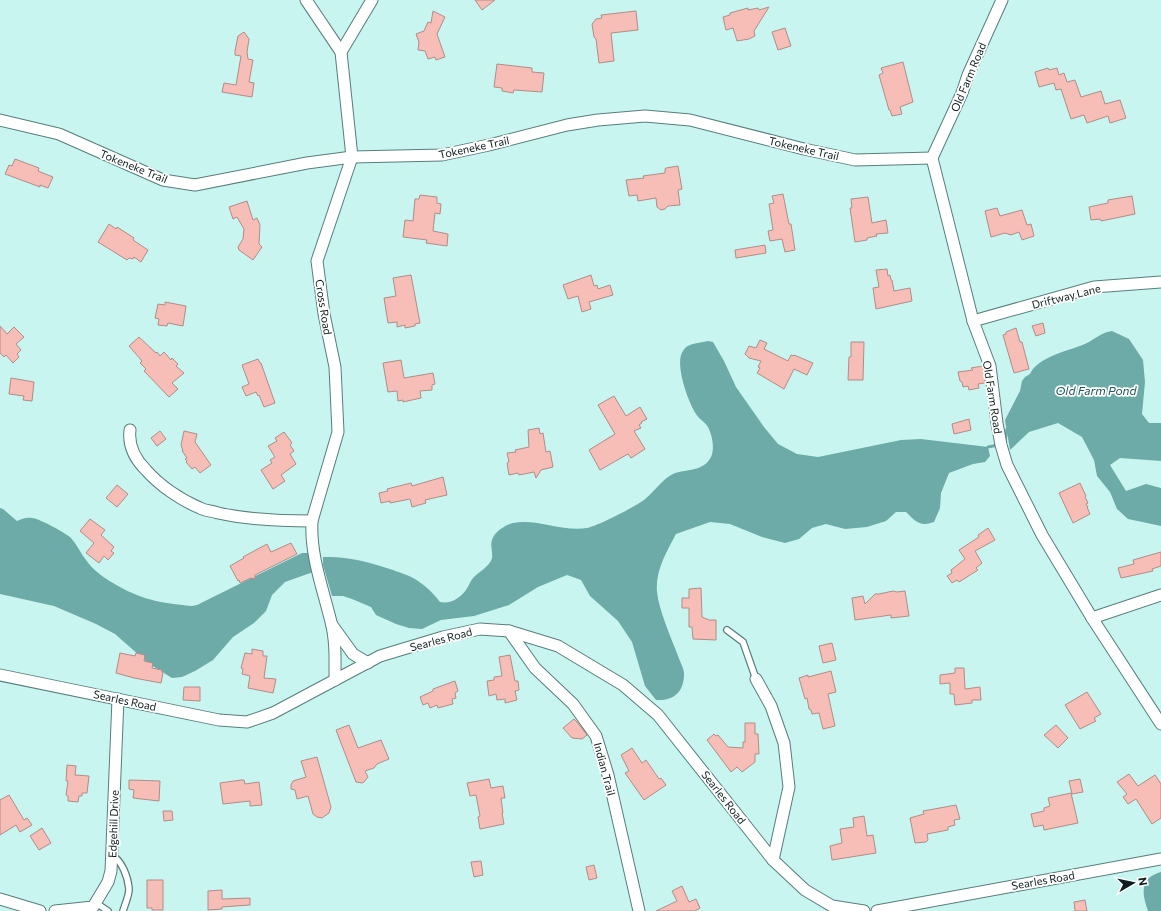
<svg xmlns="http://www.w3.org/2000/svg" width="1161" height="911" font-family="Commissioner,sans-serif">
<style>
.water{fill:#6caba7}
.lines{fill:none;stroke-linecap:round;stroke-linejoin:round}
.stream{stroke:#6caba7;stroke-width:3}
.building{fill:#f6beb6;stroke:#b18c87}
.service-casing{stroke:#567e7b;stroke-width:8}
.minor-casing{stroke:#567e7b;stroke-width:13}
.service{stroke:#fff;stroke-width:5.5}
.minor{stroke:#fff;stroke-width:11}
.labels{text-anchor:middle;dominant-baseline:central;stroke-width:3.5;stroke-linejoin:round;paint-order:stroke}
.street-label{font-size:11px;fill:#0d1e1d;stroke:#fff}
.water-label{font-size:12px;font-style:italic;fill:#1e5552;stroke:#fff}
</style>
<rect width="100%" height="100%" fill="#c9f5f1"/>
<!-- water -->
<g class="water">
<path d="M1112 331 1129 339 1143 360 1145 382 1142 414 1149 423H1161V461L1120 458 1110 465 1126 491 1146 484 1161 488V526L1128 519 1117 509 1110 492 1097 476 1094 460 1082 437 1058 423 1029 432 1010 450 1005 420 1020 391 1022 381 1025 377 1030 374C1038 356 1070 351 1087 343 1095 339 1102 332 1112 331Z"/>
<path d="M708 341 713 342 724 361 736 387 764 427 778 444 797 454 818 457 901 440 921 439 988 447 990 456 985 462 973 464 949 473 941 493 940 508 934 522C920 527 916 522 906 512H896L886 521 867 527 845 529 826 524 812 528 799 539 785 543 762 537 730 524 710 522 676 534C667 551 655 571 657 592 659 611 671 637 678 656 680 662 685 670 684 676 683 693 673 701 656 700L645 686 632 642 618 621 590 596 581 580 567 575 538 587 509 605 474 616 441 620 422 629 409 628 396 624 376 615 371 607 352 599 343 596H332L323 565V557C347 556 370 562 393 570 401 573 411 576 418 581 427 587 434 594 440 602 451 604 459 599 466 590 469 586 470 581 474 577 479 572 490 566 492 558 493 552 490 545 492 540 495 531 505 525 513 523 537 518 562 532 587 528 598 526 636 506 644 500 653 493 662 480 671 475 684 468 703 473 711 457 715 448 712 435 708 427 705 422 699 419 696 414 688 402 674 363 683 351 687 343 700 343 708 341Z"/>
<path d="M0 508 3 509 17 521C22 519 26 517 32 518 38 518 64 532 70 537 76 543 80 552 86 560 92 569 104 578 113 583 141 600 161 603 192 606L197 605 302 553H309L313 572 285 582 272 595 266 611 254 623 233 637 213 660 195 671 182 677 172 678 148 663 115 634 96 624 54 606 0 594Z"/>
<path d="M1161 872V911H1148C1142 894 1139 878 1161 872Z"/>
</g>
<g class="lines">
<!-- stream -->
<g class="stream">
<polyline points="1005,441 1007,429"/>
<polyline points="988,447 998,445"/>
</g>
</g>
<!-- building -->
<g class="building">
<polygon points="475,0 495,0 482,10"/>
<polygon points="769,7 754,31 755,36 749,39 737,41 733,28 726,30 723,17 730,15 730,13 748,8 748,10 758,8 759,10"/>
<polygon points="433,11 445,17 437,34 445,57 436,60 435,57 428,59 425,51 418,50 419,42 416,34 424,31 428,22 431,23"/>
<polygon points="636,11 638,30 611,33 614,61 599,63 596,39 594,37 592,24 596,19 602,18 601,15"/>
<polygon points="785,28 791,46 778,50 772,32"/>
<polygon points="244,32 249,39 247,52 248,59 253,60 249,82 254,83 252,97 222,92 224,83 236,85 241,56 235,55 235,51 238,36"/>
<polygon points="903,62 913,102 900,107 902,114 892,116 890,110 889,110 879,75 883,73 881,68"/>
<polygon points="497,64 532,68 532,72 544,73 542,92 514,90 513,93 502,91 502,88 494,87"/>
<polygon points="1048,68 1049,70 1057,68 1059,75 1064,73 1067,82 1075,80 1081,97 1101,91 1105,104 1120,100 1126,118 1110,123 1108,116 1087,123 1084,115 1071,119 1061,89 1056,90 1054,83 1039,87 1035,72"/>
<polygon points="15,159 39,168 38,171 53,177 48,188 40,185 40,187 5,174 9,165 12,166"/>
<polygon points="678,166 682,189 678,190 680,205 668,206 665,209 661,210 657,207 656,198 638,201 637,195 629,196 626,180 644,178 643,176 665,173 665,169 666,168"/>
<polygon points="783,194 789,224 791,224 795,250 785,252 782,239 770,241 768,231 773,230 769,204 774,203 772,196"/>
<polygon points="420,195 437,197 437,203 441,204 440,214 435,213 433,231 448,234 447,246 426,243 427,240 403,237 405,220 413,221 415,199 419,199"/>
<polygon points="1132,196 1135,214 1101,221 1100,219 1091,220 1089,207 1108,203 1108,200"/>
<polygon points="868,197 872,223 886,220 888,233 876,234 877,236 867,238 867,240 855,242 850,208 852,208 851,199"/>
<polygon points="247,201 253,220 257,218 260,225 259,244 262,247 253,260 239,250 238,247 243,239 244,229 237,217 233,219 229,207"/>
<polygon points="997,208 1000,216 1022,210 1027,225 1031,224 1034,236 1022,240 1019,232 1011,235 1005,233 991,237 985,211"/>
<polygon points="109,224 116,229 117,227 134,238 133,240 148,250 141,262 134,257 133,259 129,258 127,260 98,242"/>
<polygon points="765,245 766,253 736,258 735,250"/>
<polygon points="887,269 888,276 890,275 891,280 892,280 894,291 910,288 912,301 876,309 873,288 879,287 876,270"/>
<polygon points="411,275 420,323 415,324 415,326 405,328 405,325 397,327 397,322 388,323 384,298 396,296 393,278"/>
<polygon points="591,275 594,286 597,285 598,289 610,285 613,295 589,302 591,309 582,312 578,296 568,299 563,285"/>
<polygon points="165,302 186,306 183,326 168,323 167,326 158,325 159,319 155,318 158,304 165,305"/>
<polygon points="1043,323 1045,333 1036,336 1032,326"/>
<polygon points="0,326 7,334 14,327 24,337 16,344 21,350 17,354 19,357 13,363 6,355 4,357 0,353"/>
<polygon points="1016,328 1020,342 1022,342 1029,369 1014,373 1003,335 1006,334 1006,332"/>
<polygon points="139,337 156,353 157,352 160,356 164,352 171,360 172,358 178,364 176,366 184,373 172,383 178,389 169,397 144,371 146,369 140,363 142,361 129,346"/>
<polygon points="760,340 767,343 764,349 788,361 791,355 793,356 794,355 813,363 807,375 794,369 784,389 757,373 760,368 758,367 761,361 749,358 745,354 749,346 756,348"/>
<polygon points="851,342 864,342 863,380 848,380 849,357 851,357"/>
<polygon points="258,359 260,363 261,363 275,403 264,407 259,395 258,396 256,392 246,396 242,387 249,384 242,365"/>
<polygon points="401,360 404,378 433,373 435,384 432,385 432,390 420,391 421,398 403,402 403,400 398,401 397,391 388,392 383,363"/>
<polygon points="983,366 985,383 978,384 979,388 969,390 968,386 963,387 962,382 960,381 958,372 973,370 971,368"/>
<polygon points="11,378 34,382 32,401 23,400 24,396 9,394"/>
<polygon points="614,396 626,416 640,407 647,419 641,422 642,423 639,425 641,428 634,431 645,449 631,458 628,454 600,470 589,450 615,434 598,405"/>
<polygon points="969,419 971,430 954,434 952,424"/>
<polygon points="539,428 540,434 543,433 546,452 550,451 553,467 541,470 536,478 534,472 519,475 518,473 509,475 507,463 509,462 507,453 516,452 515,450 529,447 528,430"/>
<polygon points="160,431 166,439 157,446 151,438"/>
<polygon points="184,431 197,434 195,442 211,465 200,473 195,467 192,469 186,462 187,461 185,459 187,458 182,451 183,451 181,445"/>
<polygon points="284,432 292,443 290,445 294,451 290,454 296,464 281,475 285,481 273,489 261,470 272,463 270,460 275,457 268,446 277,441 275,438"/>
<polygon points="443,477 447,495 425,500 426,503 412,507 410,499 390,503 390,501 381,503 379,493 388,491 387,489 411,483 412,486"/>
<polygon points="1080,483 1086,496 1085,497 1088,503 1086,504 1088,507 1087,507 1090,514 1073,523 1059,493"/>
<polygon points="117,485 128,494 117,507 106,498"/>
<polygon points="90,519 105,530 101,535 114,547 111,551 114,553 108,560 104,556 99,563 86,553 94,543 80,531"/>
<polygon points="988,528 995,540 975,551 982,563 976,568 978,570 959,582 957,580 952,583 947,576 952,573 951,570 965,559 959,550 979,537 978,535"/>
<polygon points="291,543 297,554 255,575 255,579 251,578 240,583 239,580 238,581 230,566 244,558 243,557 267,544 271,552"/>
<polygon points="1161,552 1161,566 1152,569 1153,571 1121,578 1118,568 1134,564 1133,560"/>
<polygon points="701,588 702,617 709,620 716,620 716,640 693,639 692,627 689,627 689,608 682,608 682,598 689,598 689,589"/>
<polygon points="893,591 897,592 905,591 909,616 891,618 891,615 855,620 852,598 863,596 865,604 875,594 879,594"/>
<polygon points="832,643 836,660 823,663 819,646"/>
<polygon points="252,649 263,651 263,656 267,656 264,678 276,679 273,693 248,688 250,676 242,674 243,669 241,668 245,653 252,654"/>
<polygon points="120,653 135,656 136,653 145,655 144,661 153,663 152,668 162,670 162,672 163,673 161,683 134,678 116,673"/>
<polygon points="510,655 515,681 518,681 519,690 515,691 517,700 505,703 505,699 497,700 496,694 489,696 487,681 494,680 494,677 502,676 499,657"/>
<polygon points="955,668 964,668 965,689 980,687 981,700 972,700 972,703 955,705 954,694 950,694 950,683 940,684 940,675 955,673"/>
<polygon points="831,671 836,692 828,694 835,726 823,729 819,713 812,714 811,710 809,709 807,698 805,699 799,678 808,675 808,677"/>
<polygon points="455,681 458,691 455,693 456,698 452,699 453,704 438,708 437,705 430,708 428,703 423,705 420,697 433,691 433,689"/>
<polygon points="184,687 200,687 200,701 183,700"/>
<polygon points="1087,692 1101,714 1094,718 1096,721 1080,729 1065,705"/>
<polygon points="574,719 577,722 587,735 582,739 572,738 563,728"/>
<polygon points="745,723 755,723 755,734 758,734 759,754 755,754 755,762 742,772 737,767 731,772 707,740 714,734 716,736 718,735 728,747 743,748 743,742 745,742"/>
<polygon points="349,725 358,748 381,740 389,759 377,764 374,768 365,771 368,777 364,782 362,783 356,782 336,730"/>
<polygon points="1056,725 1068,738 1058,748 1044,735"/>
<polygon points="632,748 642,763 646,760 659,779 661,778 666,785 644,800 625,773 629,771 621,755"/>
<polygon points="317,757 331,807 329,813 322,818 317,817 313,814 308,796 297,799 295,790 291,789 291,785 293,781 306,777 301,761"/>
<polygon points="67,765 76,766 75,775 89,776 87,793 82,793 82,796 79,796 78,802 68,801 68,796 66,795 68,781 66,781"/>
<polygon points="1129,774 1138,786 1155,775 1161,784 1161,818 1152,824 1136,799 1128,804 1123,797 1127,794 1117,782"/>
<polygon points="489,779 491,788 503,786 505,798 501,798 503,813 502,813 504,824 480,829 478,817 480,816 476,795 470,796 467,783"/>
<polygon points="1080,779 1083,792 1072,794 1069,781"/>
<polygon points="129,780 160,781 159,801 133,798 134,790 129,789"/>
<polygon points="241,780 244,780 245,784 259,782 262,805 250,806 250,801 223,804 220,783"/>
<polygon points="1071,793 1078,823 1044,830 1043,825 1034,827 1031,814 1044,811 1044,808 1050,806 1048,798"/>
<polygon points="9,795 24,820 27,818 32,825 20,832 16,825 0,835 0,800"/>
<polygon points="956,805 960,819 954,820 955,825 948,827 948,830 927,834 928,840 926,842 915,843 910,818 924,814 923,811"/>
<polygon points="163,811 172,811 173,820 164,821"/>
<polygon points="864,816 867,836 873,835 876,853 832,860 830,846 842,843 840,829 854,827 853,818"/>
<polygon points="42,828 51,843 39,850 30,836"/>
<polygon points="481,861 483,875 474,877 471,862"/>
<polygon points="594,865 597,878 589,880 586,867"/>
<polygon points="147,880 163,880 163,910 152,910 152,908 147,908"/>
<polygon points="682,886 689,902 696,899 700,908 695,911 656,911 677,901 672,891"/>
<polygon points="222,890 222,899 250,898 250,905 222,907 222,909 208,910 208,891"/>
<polygon points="1085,900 1087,911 1075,911 1074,902"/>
</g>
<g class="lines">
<defs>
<g id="service">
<polyline points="727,630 743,642 756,679"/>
<path d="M112 855C122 861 128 877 129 889 129 896 125 904 123 911"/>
<polyline points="96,903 108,911"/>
</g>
<g id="minor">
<path d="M306 0 341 52 352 157 317 261 324 314 335 367 338 432 312 521C310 555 323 589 331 622 336 641 335 661 335 680"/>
<polyline points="1002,0 968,75 962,93 932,158 973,321 990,366 997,423 1001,445 1007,465 1042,535 1092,618 1161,724"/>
<polyline points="341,52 372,0"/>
<polyline points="0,120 59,134 163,180 195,185 307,163 352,157 442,155 489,145 567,125 598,120 645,116 690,120 804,149 855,160 932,158"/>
<polyline points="973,321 1094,287 1161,282"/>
<path d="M130 430C128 446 135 459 146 470 160 486 181 500 200 508 206 511 212 511 218 513 249 520 280 521 312 521"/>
<polyline points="1092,618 1161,595"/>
<polyline points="332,625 353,654 368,663"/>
<polyline points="509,631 535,668 573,704 596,736 608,775 639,911"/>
<polyline points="0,675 219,720 247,722 273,713 380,656 443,637 480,629 509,631 558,646 623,685 658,715 773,860 805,890 832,906 864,911"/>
<polyline points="756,679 771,706 784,743 789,787 773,860"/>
<polyline points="0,899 40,911"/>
<polyline points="55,911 93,907 108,882 111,871 118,699"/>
<polyline points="877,911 1161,859"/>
</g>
</defs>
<!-- service casing -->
<use href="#service" class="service-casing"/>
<!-- minor casing -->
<use href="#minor" class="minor-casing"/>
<!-- service -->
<use href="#service" class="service"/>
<!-- minor -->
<use href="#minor" class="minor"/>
</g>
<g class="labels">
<!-- street labels -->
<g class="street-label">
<text transform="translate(968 77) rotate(-67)">Old Farm Road</text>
<text transform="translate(474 147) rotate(-12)">Tokeneke Trail</text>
<text transform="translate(804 148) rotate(13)">Tokeneke Trail</text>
<text transform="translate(134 166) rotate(22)">Tokeneke Trail</text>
<text transform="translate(1066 296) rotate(-14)">Driftway Lane</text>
<text transform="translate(324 307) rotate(81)">Cross Road</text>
<text transform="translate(993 397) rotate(81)">Old Farm Road</text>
<text transform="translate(441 639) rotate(-15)">Searles Road</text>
<text transform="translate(125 700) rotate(12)">Searles Road</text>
<text transform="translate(605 769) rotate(75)">Indian Trail</text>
<text transform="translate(724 797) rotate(52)">Searles Road</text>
<text transform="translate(113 824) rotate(-88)">Edgehill Drive</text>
<text transform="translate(1043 880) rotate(-10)">Searles Road</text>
</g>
<!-- water labels -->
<g class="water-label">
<text x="1096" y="390">Old Farm Pond</text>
</g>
</g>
<!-- north arrow -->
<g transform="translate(1133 883) rotate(81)" stroke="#ffffff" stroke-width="3" paint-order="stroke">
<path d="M0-3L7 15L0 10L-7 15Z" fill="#0d1e1d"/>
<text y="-6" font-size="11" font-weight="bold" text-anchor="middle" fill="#0d1e1d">N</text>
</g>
</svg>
